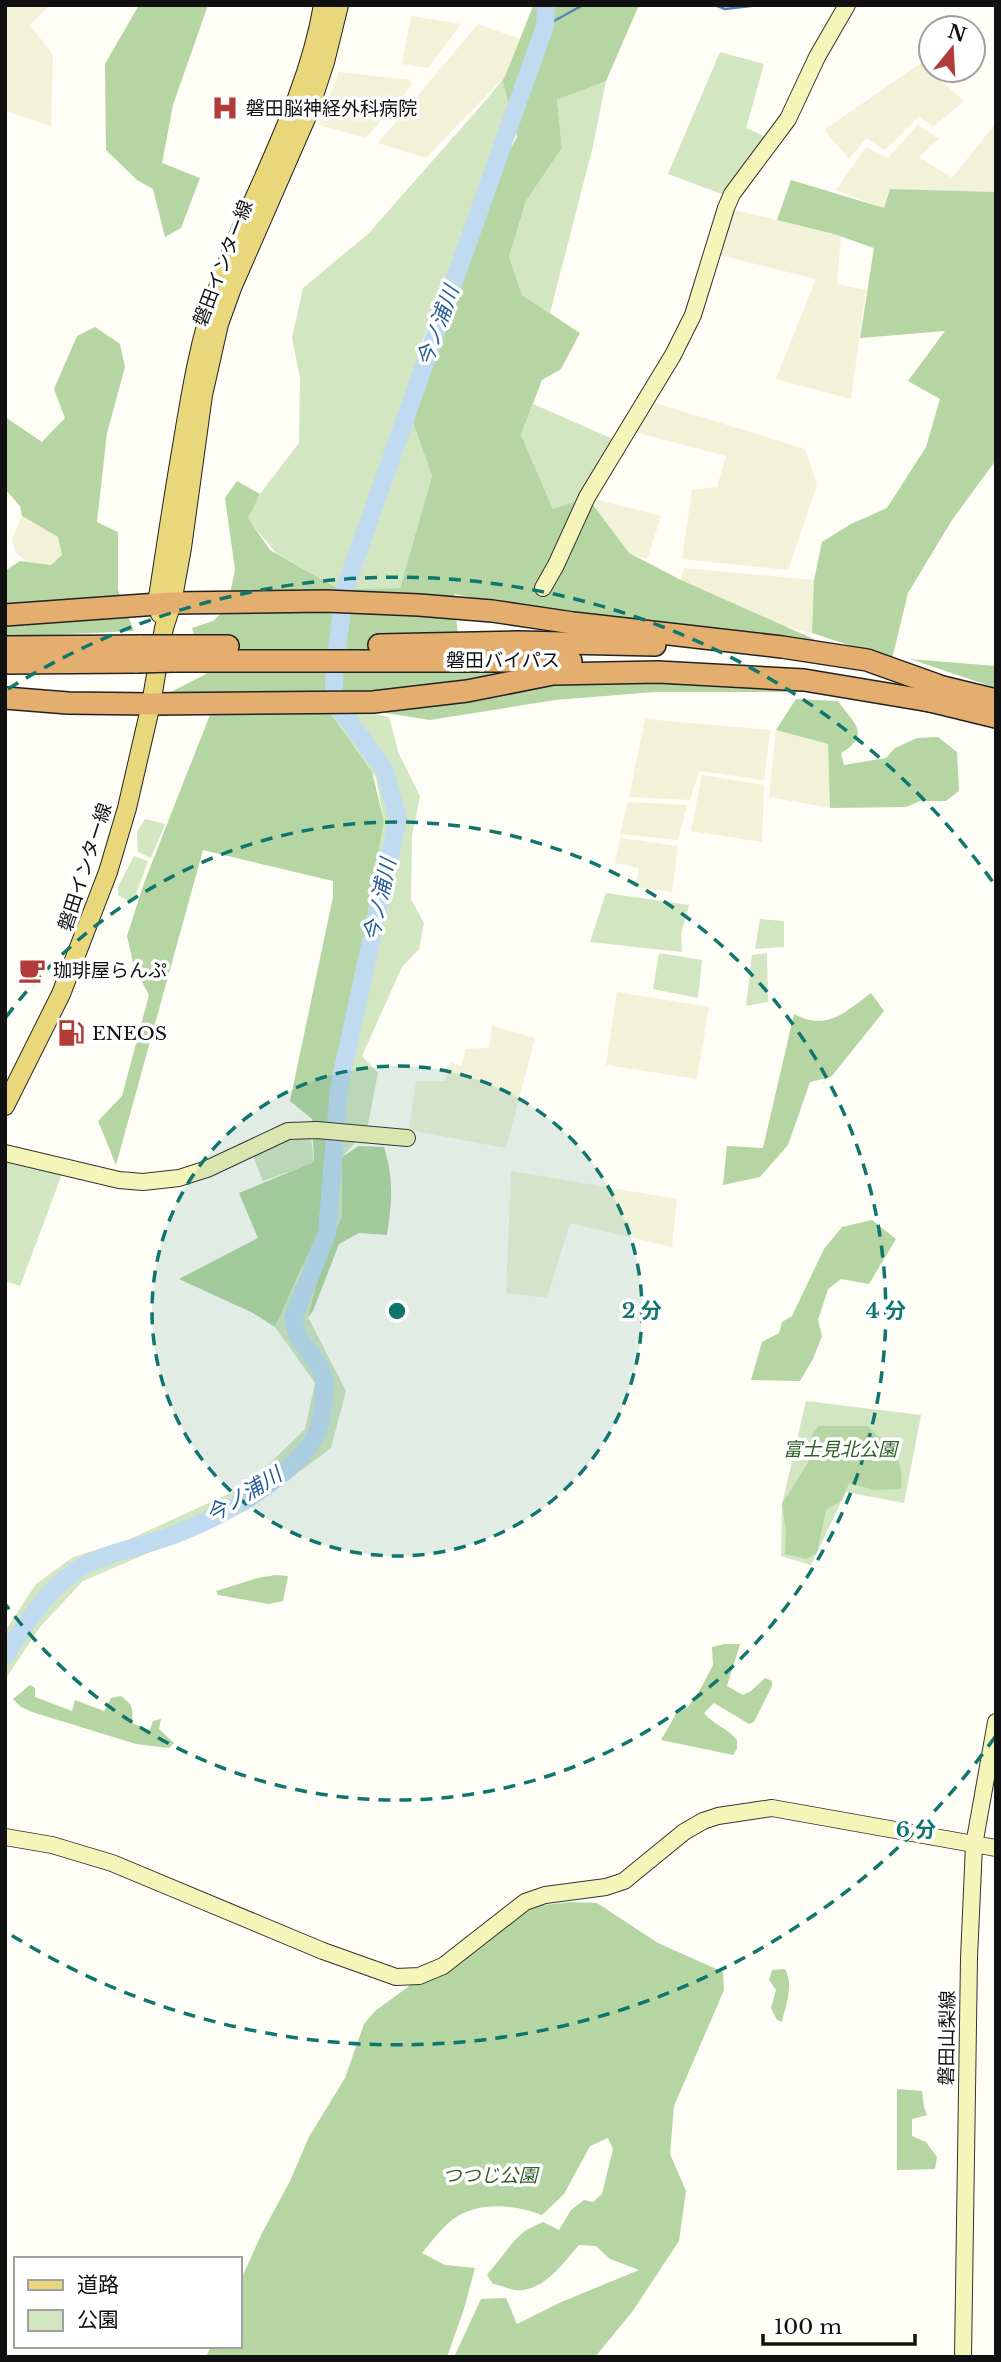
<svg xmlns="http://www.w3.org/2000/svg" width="1001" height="2362" font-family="'Libre Baskerville','Noto Sans JP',serif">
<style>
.farmland{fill:#f2f2d8}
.green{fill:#d2e6c2}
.forest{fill:#b5d5a3}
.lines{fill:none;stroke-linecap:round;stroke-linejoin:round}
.stream{stroke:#4f89bf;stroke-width:2.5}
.river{stroke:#c0daf0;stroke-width:18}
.secondary-casing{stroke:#333;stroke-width:18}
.primary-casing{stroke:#222;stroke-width:20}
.highway-casing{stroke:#222;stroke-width:24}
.secondary{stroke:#f6f5b9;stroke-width:16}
.primary{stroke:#e9d87b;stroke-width:18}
.highway{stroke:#e4ae6e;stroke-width:21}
.highway-bridge-casing{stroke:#222;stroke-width:24;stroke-linecap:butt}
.highway-bridge{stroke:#e4ae6e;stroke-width:21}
.ring{fill:none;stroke:#0f766e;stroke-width:3.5;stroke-dasharray:12 9}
.labels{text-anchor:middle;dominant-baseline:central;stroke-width:7;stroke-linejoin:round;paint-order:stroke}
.poi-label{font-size:19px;fill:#111;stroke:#fff;text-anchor:start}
.street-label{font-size:19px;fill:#111;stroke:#fff}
.park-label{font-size:19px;font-style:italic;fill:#2f6228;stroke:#fff}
.water-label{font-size:21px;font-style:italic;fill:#275c96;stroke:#fff}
.centre{fill:#0f766e;stroke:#fff;stroke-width:3.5}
.ring-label{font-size:21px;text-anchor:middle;font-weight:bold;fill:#0f766e;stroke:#fff;stroke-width:7;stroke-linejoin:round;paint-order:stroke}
</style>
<rect width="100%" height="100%" fill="#fefdf6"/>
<!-- farmland -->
<g class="farmland">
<polygon points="5,5 50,5 30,25 53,55 51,126 5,111"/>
<polygon points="411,16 461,24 428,68 402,64"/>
<polygon points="478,24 520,39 506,75 426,158 378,143"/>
<polygon points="921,63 964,101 933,127 919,116 885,150 866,138 849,159 824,130"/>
<polygon points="339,72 410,80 412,85 366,138 319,125"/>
<polygon points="996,123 996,192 890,189 885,209 836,190 866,147 888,158 918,125 939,139 919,157 952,178"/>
<polygon points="726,208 841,235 837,284 866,290 851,399 776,379 816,279 712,253"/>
<polygon points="646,400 805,449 817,485 788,570 682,559 692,490 717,487 726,456 627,430"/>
<polygon points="587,497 661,516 647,559 628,553"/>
<polygon points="22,516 58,537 62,555 51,565 27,562 15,552 12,539"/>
<polygon points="684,568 814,580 812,633 745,616 681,580"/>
<polygon points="645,719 770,730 764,780 699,771 690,800 629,797"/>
<polygon points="776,730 828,744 830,808 769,797"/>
<polygon points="702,775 764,785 762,842 691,831"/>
<polygon points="628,802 687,805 678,840 620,834"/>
<polygon points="620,838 678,846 672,892 635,887 639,868 615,863"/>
<polygon points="617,992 709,1007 697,1079 606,1065"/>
<polygon points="492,1026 535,1038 506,1148 409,1130 416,1081 445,1081 450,1062 461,1066 466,1049 489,1048"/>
<polygon points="511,1171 677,1199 672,1247 570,1223 547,1298 506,1293"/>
</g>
<!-- green -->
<g class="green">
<polygon points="533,5 553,5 541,71 501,157 461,235 456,257 420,347 413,423 432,476 400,588 339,589 276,553 247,518 260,494 299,443 300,378 292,338 303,288 368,234 487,99 506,75"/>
<polygon points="720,52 764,64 746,128 774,140 730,197 668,174"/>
<polygon points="606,81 593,146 550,313 522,295 509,257 526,201 562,148 557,100"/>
<polygon points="533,404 620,442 587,497 553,509 521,435"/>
<polygon points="322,702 389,717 399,754 420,796 412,836 411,899 424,923 419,949 402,967 362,1056 378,1073 367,1129 342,1157 342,1216 308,1317 346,1391 331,1448 248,1510 83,1581 40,1627 5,1680 5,1631 36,1584 73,1557 130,1539 248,1485 305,1429 315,1383 275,1327 302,1269 324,1077 351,997 366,925 384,821 376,778"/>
<polygon points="145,819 165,824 151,858 138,852 137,832"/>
<polygon points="134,856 148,861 133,903 118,895 118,887"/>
<polygon points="606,893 689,905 681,934 682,952 590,942"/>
<polygon points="760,919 784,921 784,947 755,949"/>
<polygon points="659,953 702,960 698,998 653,989"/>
<polygon points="767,953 768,1002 746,1006 752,955"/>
<polygon points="310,1129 314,1163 263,1181 250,1148"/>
<polygon points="5,1155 62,1174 20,1286 5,1281"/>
<polygon points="806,1401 921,1415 904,1503 846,1492 811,1565 781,1556 782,1504"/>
</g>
<!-- forest -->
<g class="forest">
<polygon points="139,5 208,5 173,105 162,163 200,178 181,228 165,237 153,189 137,180 106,150 105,64"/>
<polygon points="534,5 639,5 606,81 557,100 562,148 526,201 509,257 522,295 580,333 561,369 542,380 521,435 553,509 587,497 629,553 681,580 836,649 654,632 454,594 461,669 738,679 805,685 803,692 654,692 555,700 430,720 323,703 372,772 384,821 366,925 330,1091 326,1183 319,1218 319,1230 275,1327 253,1313 179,1279 258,1238 239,1193 314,1162 312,1119 290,1101 333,897 333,881 203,850 116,1165 98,1121 122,1096 149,995 134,967 127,936 144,883 215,702 161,697 206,674 192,628 213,621 227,608 235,570 225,498 237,481 260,494 248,518 270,550 339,589 400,588 432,476 413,423 431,350 459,297 470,250 492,183 517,137 503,81"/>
<polygon points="791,180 884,208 890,189 996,192 996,460 952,520 908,593 892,659 812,633 814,580 822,542 851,524 887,508 926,447 940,399 908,381 945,331 860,338 874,248 834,234 777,220"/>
<polygon points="95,327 120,344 125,367 107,433 97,522 118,532 118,590 134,631 5,637 5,571 20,561 51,565 62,555 58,537 22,516 20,506 5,489 5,417 42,442 65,418 54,389 77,336"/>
<polygon points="910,659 996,666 996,688"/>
<path d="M796 699 838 701C854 724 872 734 841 753L844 765 886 758 895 748 917 738 938 737 957 752 959 791 946 801H920L906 807 830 808 828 744 776 730Z"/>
<path d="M871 993 884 1011 831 1077 810 1082 788 1145 760 1177 723 1185 727 1146 763 1148 794 1014C827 1032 845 1012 871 993Z"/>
<path d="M359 1146 384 1147C394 1180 392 1202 387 1235L359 1233 339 1244 313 1311 308 1317 318 1279 342 1216V1157Z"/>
<polygon points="872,1220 896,1239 869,1284 841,1279 828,1289 818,1320 822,1336 813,1359 800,1381 751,1380 762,1342 779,1333 782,1322 792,1316 824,1249 842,1227"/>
<path d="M818 1426H868C889 1449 905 1454 901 1489L874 1490 849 1483 842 1500 826 1510 817 1553 806 1559 785 1554 786 1531 782 1504 812 1456 811 1437Z"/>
<polygon points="275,1575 288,1576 283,1601 269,1604 218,1595 216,1591 258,1578"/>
<path d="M724 1644H740L727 1686 743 1695 751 1691 765 1678 772 1681V1686L754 1722 749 1724 714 1703 704 1713C713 1725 728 1728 737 1740V1749L733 1755 661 1740 676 1714 688 1707 701 1688 713 1665 712 1647Z"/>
<path d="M30 1685 35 1688V1697L72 1711 75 1700 104 1711 111 1698 121 1696C133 1705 133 1708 132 1723L150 1730 153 1721 161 1719 159 1729 174 1743 169 1748 136 1744 32 1712 21 1707 13 1699Z"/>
<path d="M570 1902 597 1903 658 1943 723 1972 724 1990 674 2106 670 2154 686 2191 679 2241 632 2312 595 2357H454L481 2299 506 2298 517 2324 559 2303 639 2270 610 2259 596 2246 579 2245C563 2263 543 2293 515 2290 508 2289 500 2285 493 2284L487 2275 515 2240 526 2230 543 2222 559 2230 571 2210 584 2200 593 2202 602 2194 613 2149 608 2138 590 2146 564 2194 542 2215C513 2204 477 2201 452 2220 441 2229 431 2242 422 2253L445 2265 475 2268 464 2309 447 2357H206L211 2346H240V2282L262 2233 290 2181 309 2137 345 2078 364 2024 375 2011 516 1908Z"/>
<path d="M785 1969C794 1985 786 2004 782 2022L777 2020 771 2008 776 1990 769 1980 772 1970Z"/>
<polygon points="897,2089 922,2091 924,2107 927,2115 912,2119 912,2136 926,2142 937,2157 935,2169 897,2170"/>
</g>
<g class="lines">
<!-- stream -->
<g class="stream">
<polyline points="715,5 725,9 759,5"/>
<polyline points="545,26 583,5"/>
</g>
<!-- river -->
<path class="river" d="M5 1656C27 1622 49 1585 85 1565 112 1551 147 1546 176 1534 220 1517 313 1470 321 1418 323 1405 327 1389 323 1376 317 1353 293 1344 294 1316L327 1234 339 1087 398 818 384 769 341 710 334 691 335 664 345 588 545 26 546 5"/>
<defs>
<g id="secondary">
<polyline points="543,588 556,565 587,497 673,355 693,315 726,208 732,194 788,119 817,57 847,5"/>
<polyline points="5,1153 119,1180 143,1182 179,1178 207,1169 288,1131 317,1130 407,1138"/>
<polyline points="5,1837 52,1845 112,1863 323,1951 396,1977 419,1976 443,1966 525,1902 545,1895 606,1887 624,1881 684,1832 703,1821 718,1816 772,1808 996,1848"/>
<polyline points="963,2357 969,1958 974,1845 996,1722"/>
</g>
<g id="primary">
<path d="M160 614 157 604C165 551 173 498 182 446 191 391 200 336 219 285 252 191 306 105 323 5"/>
<polyline points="5,1106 61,994 108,872 127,808 151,704 164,628 172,603 182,548 203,395 219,324 232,288 308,114 325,62 339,5"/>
</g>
<g id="highway">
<polyline points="5,615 172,603 326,601 419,605 492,611 573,623 782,647 867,660 937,685"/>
<polyline points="379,645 518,642 655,645"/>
<polyline points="174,646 228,646"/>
<polyline points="5,647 141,646"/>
<polyline points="174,661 571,661"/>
<polyline points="5,663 137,662"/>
<polyline points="922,682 996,700"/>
<polyline points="5,698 68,703 151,704 373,702 467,691 553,674 658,672 804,680 930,701"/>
<polyline points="918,698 996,717"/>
</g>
</defs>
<!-- secondary casing -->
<use href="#secondary" class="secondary-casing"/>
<!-- primary casing -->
<use href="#primary" class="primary-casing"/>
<!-- highway casing -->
<use href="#highway" class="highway-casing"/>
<!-- secondary -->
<use href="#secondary" class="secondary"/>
<!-- primary -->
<use href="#primary" class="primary"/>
<!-- highway -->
<use href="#highway" class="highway"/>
<defs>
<g id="highway-bridge">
<polyline points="141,646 174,646"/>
<polyline points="137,662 174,661"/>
</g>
</defs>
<!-- highway-bridge casing -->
<use href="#highway-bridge" class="highway-bridge-casing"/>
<!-- highway-bridge -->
<use href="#highway-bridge" class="highway-bridge"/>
</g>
<!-- distance rings -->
<circle cx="397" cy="1311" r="245" fill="#0f766e" fill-opacity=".12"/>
<g class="ring">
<circle cx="397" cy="1311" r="245"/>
<path d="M6 1017A489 489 0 1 1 6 1605"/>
<path d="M995 1737A734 734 0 0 1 8 1933M8 689A734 734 0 0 1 995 885"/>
</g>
<!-- icons -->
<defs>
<symbol id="hospital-bare" viewBox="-9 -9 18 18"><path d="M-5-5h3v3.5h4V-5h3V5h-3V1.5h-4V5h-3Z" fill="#b23d38" stroke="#fff" stroke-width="2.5" paint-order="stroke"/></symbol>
<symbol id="cafe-bare" viewBox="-9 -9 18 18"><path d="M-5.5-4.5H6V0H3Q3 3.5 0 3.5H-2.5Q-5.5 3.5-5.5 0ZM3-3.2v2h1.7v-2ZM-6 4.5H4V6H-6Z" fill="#b23d38" stroke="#fff" stroke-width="2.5" paint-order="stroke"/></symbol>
<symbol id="fuel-bare" viewBox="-9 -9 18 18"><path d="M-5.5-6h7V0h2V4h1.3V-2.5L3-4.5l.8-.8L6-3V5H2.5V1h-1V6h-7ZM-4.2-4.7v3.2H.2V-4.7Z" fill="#b23d38" stroke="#fff" stroke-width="2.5" paint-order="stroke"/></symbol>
</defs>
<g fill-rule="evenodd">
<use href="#hospital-bare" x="206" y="89" width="38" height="38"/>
<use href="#cafe-bare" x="13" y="951" width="38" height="38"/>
<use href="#fuel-bare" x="52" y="1014" width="38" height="38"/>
</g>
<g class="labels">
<!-- poi labels -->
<g class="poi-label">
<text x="246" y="108">磐田脳神経外科病院</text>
<text x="53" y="970">珈琲屋らんぷ</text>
<text x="92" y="1033">ENEOS</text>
</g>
<!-- street labels -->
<g class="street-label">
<text transform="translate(223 263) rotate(-69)">磐田インター線</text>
<text x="503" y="660">磐田バイパス</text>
<text transform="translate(85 867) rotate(-72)">磐田インター線</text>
<text transform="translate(947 2038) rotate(-89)">磐田山梨線</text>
</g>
<!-- park labels -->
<g class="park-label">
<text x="840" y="1449">富士見北公園</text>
<text x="490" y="2175">つつじ公園</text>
</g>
<!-- water labels -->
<g class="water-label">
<text transform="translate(438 326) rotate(-70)">今ノ浦川</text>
<text transform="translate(380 900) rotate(-78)">今ノ浦川</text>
<text transform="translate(244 1495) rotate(-32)">今ノ浦川</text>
</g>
</g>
<circle cx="397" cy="1311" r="10" class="centre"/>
<g class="ring-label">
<text x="642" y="1318">2 分</text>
<text x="886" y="1318">4 分</text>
<text x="916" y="1837">6 分</text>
</g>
<!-- border -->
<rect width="1001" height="2362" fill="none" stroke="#111111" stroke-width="14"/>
<!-- legend -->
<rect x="14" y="2257" width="228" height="91" fill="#ffffff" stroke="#a0a0a0" stroke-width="2"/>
<rect x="28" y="2280" width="35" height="10" fill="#e9d87b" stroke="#a0a0a0" stroke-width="2"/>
<text x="77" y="2292" font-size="21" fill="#111111">道路</text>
<rect x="28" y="2310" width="35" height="21" fill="#d2e6c2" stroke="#a0a0a0" stroke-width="2"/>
<text x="77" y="2327" font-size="21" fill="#111111">公園</text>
<!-- north arrow -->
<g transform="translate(952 49) rotate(18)"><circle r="33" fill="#ffffff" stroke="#a0a0a0" stroke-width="2"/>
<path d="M0-5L12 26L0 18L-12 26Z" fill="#b23d38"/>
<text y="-10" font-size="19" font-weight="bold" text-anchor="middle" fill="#111111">N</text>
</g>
<!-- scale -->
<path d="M763 2334v10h152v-10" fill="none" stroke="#111111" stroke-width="3.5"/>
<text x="774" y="2334" font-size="21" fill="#111111" stroke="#ffffff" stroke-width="5" paint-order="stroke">100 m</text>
</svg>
